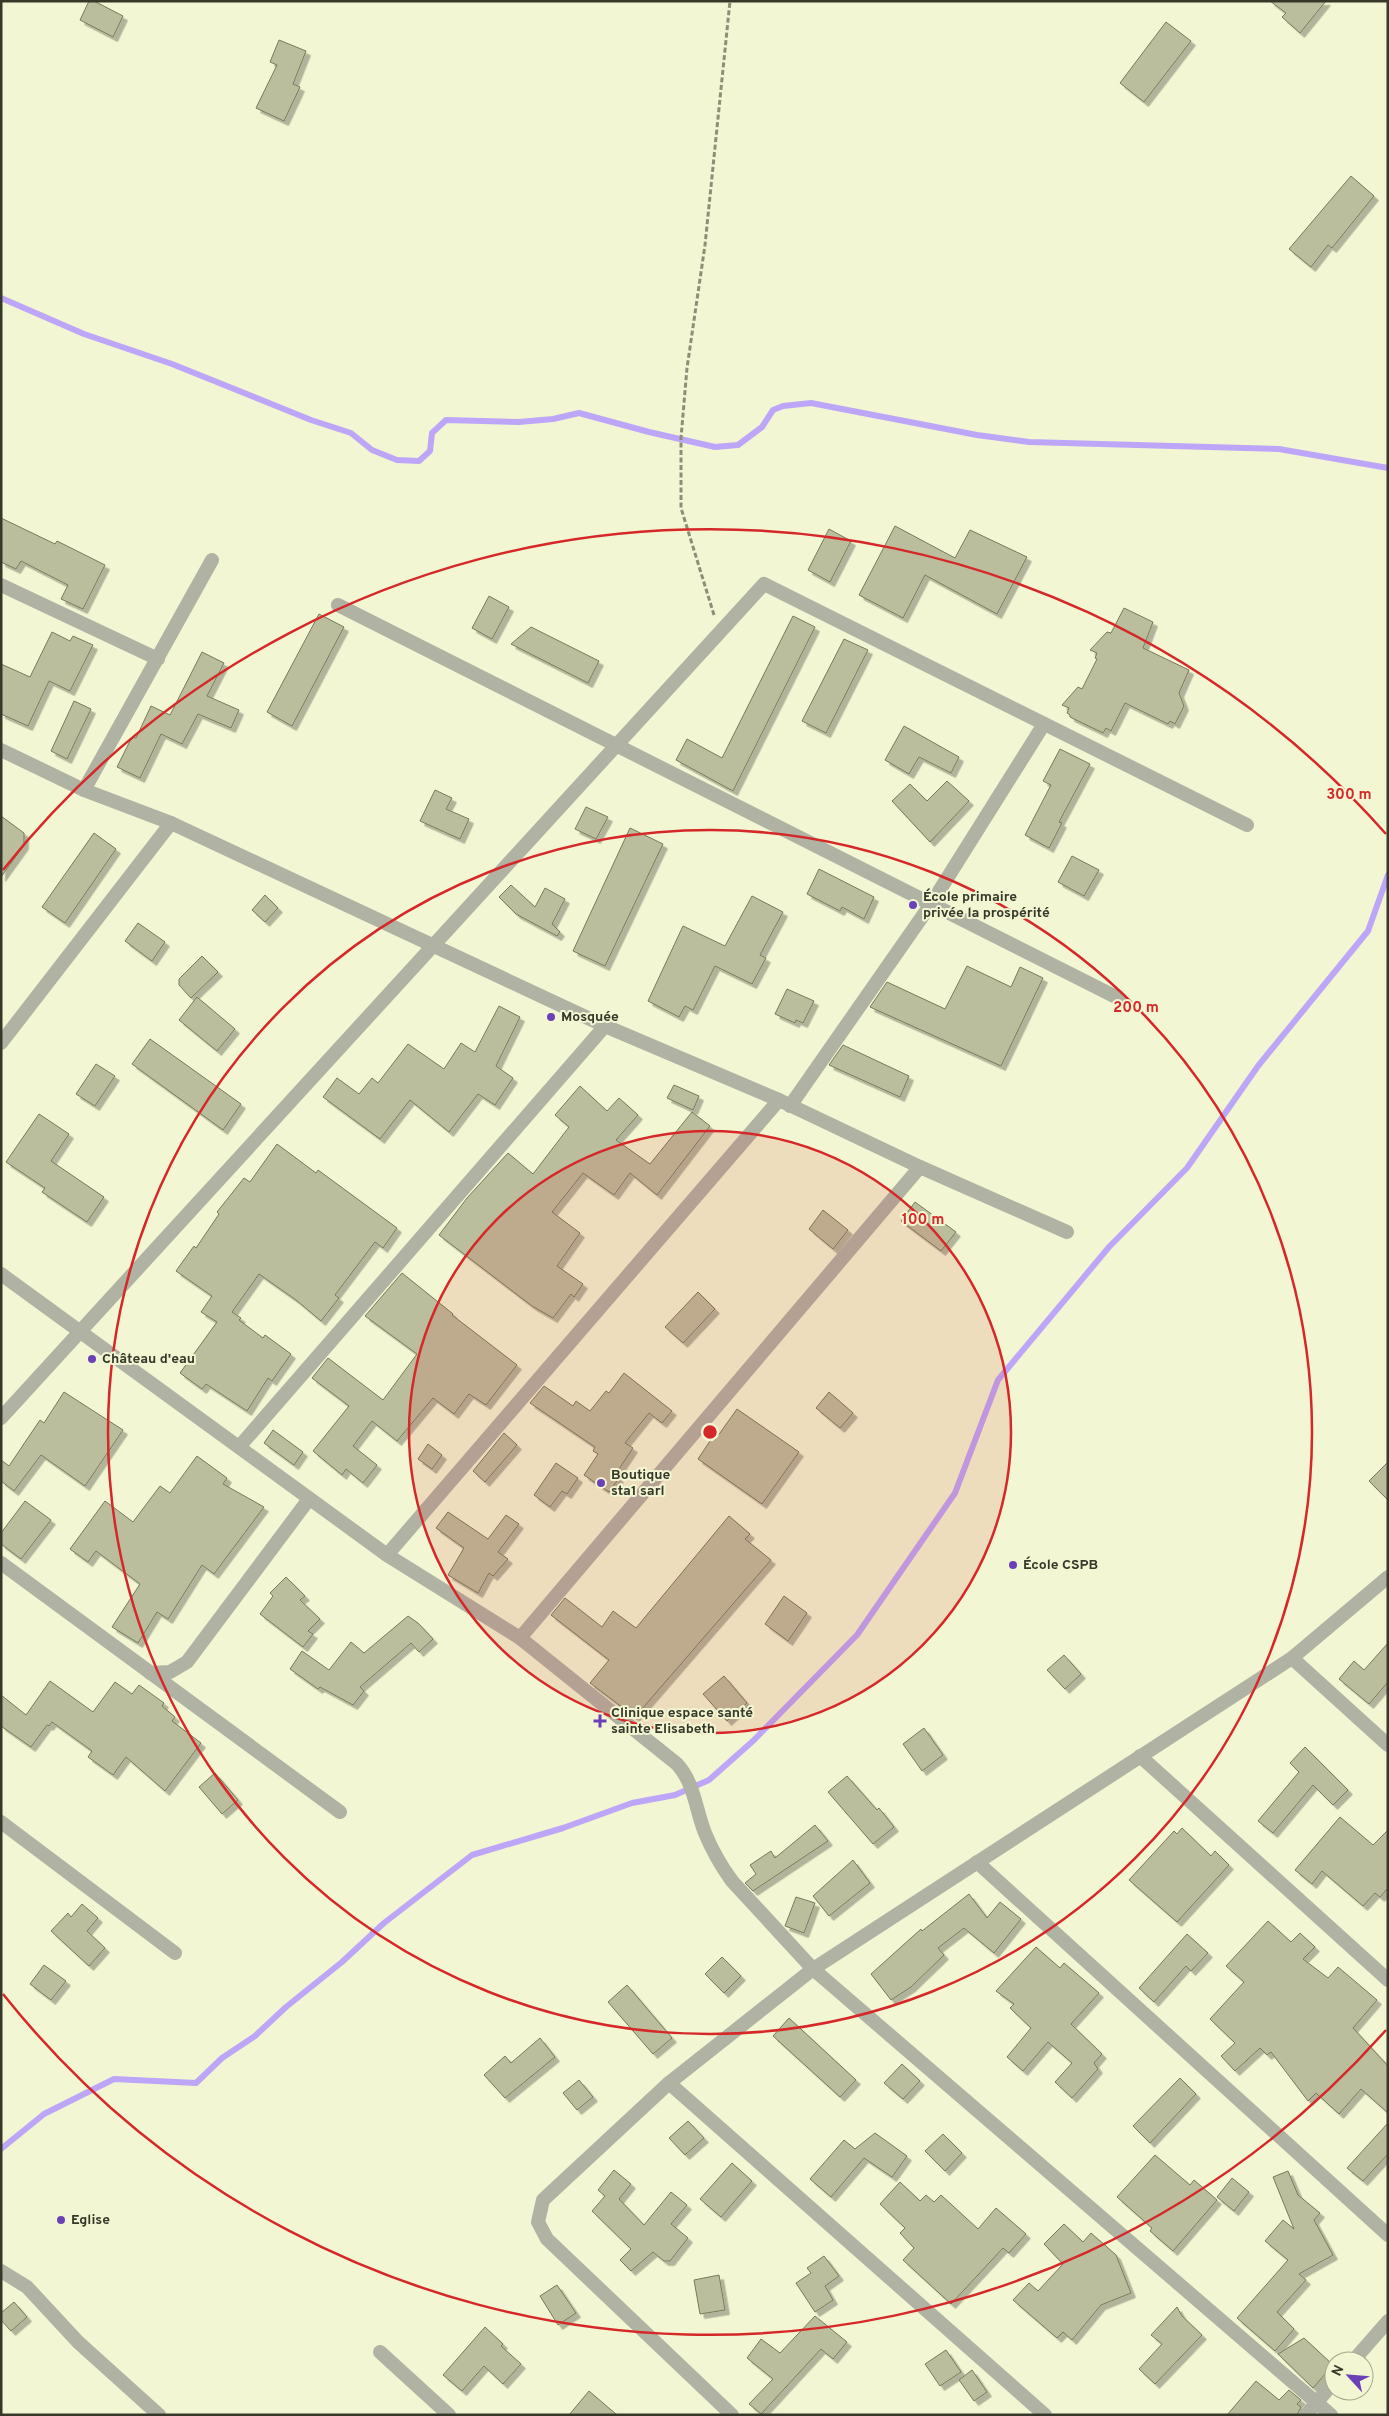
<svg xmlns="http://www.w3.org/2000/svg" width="1389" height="2416" font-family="Overpass,sans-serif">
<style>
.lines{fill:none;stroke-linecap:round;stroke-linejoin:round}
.stream{stroke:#bda6f8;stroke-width:6}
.building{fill:#bbbe9c;stroke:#777a5a;filter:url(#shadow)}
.path{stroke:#8c8f77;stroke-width:3;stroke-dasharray:5 2.5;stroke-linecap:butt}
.minor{stroke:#b0b2a3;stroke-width:14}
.ring{fill:none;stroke:#d62828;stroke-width:2.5}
.poi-dot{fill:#6c40b7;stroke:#f2f6d2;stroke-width:2}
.labels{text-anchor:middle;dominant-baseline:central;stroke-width:4;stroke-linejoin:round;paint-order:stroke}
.poi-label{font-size:14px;font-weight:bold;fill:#36382a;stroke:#f2f6d2;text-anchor:start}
.centre{fill:#d62828;stroke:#f2f6d2;stroke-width:2.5}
.ring-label{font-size:15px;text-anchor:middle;font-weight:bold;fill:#d62828;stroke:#f2f6d2;stroke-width:4;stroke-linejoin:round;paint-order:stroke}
</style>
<defs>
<filter id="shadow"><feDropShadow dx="4.5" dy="4.5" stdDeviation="0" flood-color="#0004"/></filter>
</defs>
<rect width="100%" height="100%" fill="#f2f6d2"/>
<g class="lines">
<!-- stream -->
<g class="stream">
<polyline points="1,298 84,334 172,364 311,420 351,433 372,450 397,460 419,461 430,451 432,433 446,420 519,422 553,419 579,413 649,432 715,447 738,445 762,427 773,410 783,406 811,403 977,435 1029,442 1279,449 1388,468"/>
<polyline points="1,2149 44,2114 114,2079 196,2083 222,2058 255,2036 286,2007 342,1962 384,1923 472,1855 563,1828 632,1803 675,1795 709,1780 753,1741 857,1635 955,1493 998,1380 1109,1247 1187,1168 1258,1066 1368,931 1388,875"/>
</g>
</g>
<!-- building -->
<g class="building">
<polygon points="89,1 94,1 123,16 113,37 80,20"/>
<polygon points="1270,1 1326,1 1300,33 1282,17 1286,13"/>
<polygon points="1166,22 1191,41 1144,102 1120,83"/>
<polygon points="279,40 306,51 293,84 300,87 284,121 256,108 277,65 270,62"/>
<polygon points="1351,176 1374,196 1332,248 1328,245 1311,267 1289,249"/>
<polygon points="1,518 55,544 57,541 105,565 83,609 61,599 68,585 21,561 16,569 1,562"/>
<polygon points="895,526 955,558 970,530 1027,557 997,614 925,575 903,618 859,595"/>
<polygon points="829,529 851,541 830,582 808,570"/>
<polygon points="489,596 509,607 492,639 472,628"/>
<polygon points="1124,608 1153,622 1143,648 1189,670 1179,693 1184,706 1175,724 1170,721 1168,724 1125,703 1111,731 1106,728 1103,733 1070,717 1070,715 1067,713 1069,708 1062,705 1078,687 1082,689 1097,659 1095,658 1097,653 1090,650 1107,632 1111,633"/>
<polygon points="319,614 344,627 292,726 267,712"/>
<polygon points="793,616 815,627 733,791 676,760 687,739 722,758"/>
<polygon points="531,627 599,661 588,683 511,644"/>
<polygon points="52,632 70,641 73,636 93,645 70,691 49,681 28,726 1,714 1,664 30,677"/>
<polygon points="844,639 868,650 826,733 802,721"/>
<polygon points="202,652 224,663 207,696 239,710 231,728 198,714 182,744 161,734 140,778 117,767 132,737 136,738 151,706 170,715"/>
<polygon points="74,701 91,709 67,759 51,751"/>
<polygon points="904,726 959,757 951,773 919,757 909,774 885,760"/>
<polygon points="1060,749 1090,764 1059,822 1062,823 1049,848 1025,835 1051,785 1043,781"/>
<polygon points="947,781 969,801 930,842 892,801 910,784 927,801"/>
<polygon points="435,790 452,798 446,809 469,819 460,839 420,821"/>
<polygon points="586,807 608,817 596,839 575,829"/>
<polygon points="1,816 24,833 24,845 1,877"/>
<polygon points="630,828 663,844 605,966 573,951"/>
<polygon points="94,833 116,849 65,923 42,907"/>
<polygon points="1072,856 1099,870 1084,896 1058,882"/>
<polygon points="819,869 874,897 864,919 842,907 840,911 807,894"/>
<polygon points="511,885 535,907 545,888 565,899 552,924 560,932 557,936 516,914 499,897"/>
<polygon points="265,895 278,908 265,922 252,910"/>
<polygon points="752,896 783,912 760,955 766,958 752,984 715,966 693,1010 685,1006 679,1017 648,1001 683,926 725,946"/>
<polygon points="138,923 165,942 152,961 125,941"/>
<polygon points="202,956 218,972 191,998 179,985 179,979"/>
<polygon points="967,966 1011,987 1020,967 1043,978 1001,1066 870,1007 887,982 945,1009"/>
<polygon points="787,989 814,1001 803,1023 796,1020 795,1023 775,1014"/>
<polygon points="197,997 235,1029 217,1051 179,1020"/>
<polygon points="499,1006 520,1017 496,1066 513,1078 495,1105 478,1094 449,1132 410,1100 380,1139 323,1097 337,1078 359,1094 372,1078 378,1083 408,1044 444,1069 461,1043 475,1052"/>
<polygon points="150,1039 241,1104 223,1130 132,1064"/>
<polygon points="843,1045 909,1076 900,1097 829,1065"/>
<polygon points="96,1064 115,1076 95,1106 76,1094"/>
<polygon points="674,1085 699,1096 693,1110 667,1098"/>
<polygon points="580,1086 607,1111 619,1098 638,1115 616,1140 650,1164 692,1112 710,1126 657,1195 630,1173 614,1195 583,1173 552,1212 580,1233 557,1266 583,1284 574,1297 571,1294 553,1318 532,1306 439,1235 467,1198 508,1153 533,1174 569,1127 555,1115"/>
<polygon points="39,1114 69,1134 51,1161 104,1197 87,1222 42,1192 45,1188 6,1162"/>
<polygon points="277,1144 316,1173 318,1170 397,1228 383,1248 375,1242 335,1295 339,1298 321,1321 296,1300 259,1274 232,1312 241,1318 239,1320 263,1338 265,1335 291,1354 272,1381 268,1378 247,1411 206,1384 202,1389 180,1373 217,1322 201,1312 212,1296 176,1271 194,1246 196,1248 219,1214 217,1212 244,1178 250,1182"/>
<polygon points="915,1202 956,1232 941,1251 901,1221"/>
<polygon points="823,1210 848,1230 833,1249 809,1229"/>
<polygon points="402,1273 453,1314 452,1315 517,1365 486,1405 469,1394 454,1414 433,1398 397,1441 372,1421 353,1446 377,1465 363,1483 346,1469 342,1475 313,1451 349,1406 312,1378 328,1358 383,1400 417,1354 365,1316"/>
<polygon points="698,1292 715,1309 683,1343 665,1327"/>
<polygon points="624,1373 672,1411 662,1423 649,1413 625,1443 633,1448 615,1475 619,1478 609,1492 584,1475 598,1454 593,1451 595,1447 530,1403 544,1386 573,1406 576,1401 590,1411 606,1391 609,1393"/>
<polygon points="64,1392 123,1430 85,1486 41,1455 14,1491 1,1481 1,1460 9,1466 40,1420 44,1423"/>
<polygon points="829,1392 853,1413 840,1428 816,1408"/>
<polygon points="737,1409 799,1452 762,1504 698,1459 712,1438 715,1440"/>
<polygon points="273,1430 303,1452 294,1465 264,1443"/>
<polygon points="504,1433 517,1445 485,1482 473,1471"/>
<polygon points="428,1444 442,1455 432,1469 418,1459"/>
<polygon points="197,1456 227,1478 223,1484 264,1507 214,1574 202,1565 168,1619 157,1612 138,1643 112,1627 140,1584 96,1551 88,1562 70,1549 105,1501 133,1522 160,1486 170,1493"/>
<polygon points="1388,1462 1388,1500 1369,1481"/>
<polygon points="556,1463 578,1478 567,1494 562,1491 550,1507 534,1495"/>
<polygon points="25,1501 51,1520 21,1559 1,1544 1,1533"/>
<polygon points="448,1512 488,1539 506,1515 519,1524 498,1552 508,1559 493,1576 489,1573 478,1593 448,1575 464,1548 436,1528"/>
<polygon points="729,1516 750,1534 745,1539 771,1560 635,1717 590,1683 609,1660 551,1615 565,1598 602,1627 613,1611 636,1628"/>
<polygon points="286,1577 305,1596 300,1600 320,1619 308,1631 313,1634 303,1647 260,1614 273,1596 270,1593"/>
<polygon points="784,1596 807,1613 788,1641 765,1624"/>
<polygon points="408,1616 418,1623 433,1639 419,1652 411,1643 360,1687 364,1691 353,1705 320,1687 318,1689 290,1669 302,1651 329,1670 351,1642 364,1653"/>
<polygon points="1388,1643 1388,1682 1369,1704 1339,1679 1354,1661 1364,1670"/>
<polygon points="1064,1655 1081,1674 1065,1689 1047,1670"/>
<polygon points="724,1676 747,1703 727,1721 703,1694"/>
<polygon points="50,1681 93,1712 115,1682 132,1694 139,1685 164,1703 162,1706 175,1717 172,1721 201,1743 165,1791 126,1757 113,1775 88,1757 92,1751 52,1722 49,1726 47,1725 31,1747 1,1726 1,1695 26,1715"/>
<polygon points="924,1728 943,1755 922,1771 903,1744"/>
<polygon points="1305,1747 1348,1790 1333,1805 1313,1785 1273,1833 1258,1821 1299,1772 1290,1763"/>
<polygon points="215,1773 238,1800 222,1814 199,1787"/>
<polygon points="847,1776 877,1810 879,1808 894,1827 873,1844 828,1792"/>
<polygon points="1340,1817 1373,1845 1388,1830 1388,1888 1380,1897 1375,1893 1363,1906 1322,1871 1312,1884 1295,1870"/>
<polygon points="815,1825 828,1841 753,1891 745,1883 756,1874 750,1865 771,1851 775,1858"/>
<polygon points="1182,1828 1211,1856 1215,1851 1229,1865 1177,1922 1129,1880 1174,1831 1177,1834"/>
<polygon points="853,1860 870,1883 829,1916 813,1896"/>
<polygon points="969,1894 987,1918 1000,1902 1021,1919 994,1953 964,1928 938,1948 944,1955 911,1987 891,2000 871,1974 921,1929 922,1931"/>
<polygon points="796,1897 815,1903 804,1933 785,1926"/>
<polygon points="82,1904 98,1918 87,1931 105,1948 89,1966 51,1931 68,1913 71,1917"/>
<polygon points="1268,1921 1291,1942 1300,1933 1315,1947 1303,1959 1328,1978 1338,1967 1377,2000 1353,2028 1388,2066 1388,2113 1361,2089 1339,2114 1316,2093 1308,2101 1271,2052 1267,2055 1260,2048 1235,2071 1221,2056 1235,2043 1210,2019 1244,1982 1226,1966"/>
<polygon points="1187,1934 1208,1953 1191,1971 1186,1966 1154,2002 1139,1988"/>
<polygon points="1036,1947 1060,1968 1064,1963 1099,1993 1071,2024 1102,2054 1094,2063 1098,2069 1072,2098 1055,2082 1072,2063 1048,2042 1023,2071 1007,2057 1031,2028 1010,2008 1014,2004 996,1991"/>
<polygon points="722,1957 741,1976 724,1993 705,1974"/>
<polygon points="44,1965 66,1981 51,2000 30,1984"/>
<polygon points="627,1985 672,2038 653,2054 608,2002"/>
<polygon points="789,2018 856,2080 840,2097 773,2036"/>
<polygon points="540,2038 555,2057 505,2098 484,2075 505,2056 511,2063"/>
<polygon points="902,2064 920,2081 903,2099 884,2083"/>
<polygon points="1180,2078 1196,2094 1150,2143 1133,2126"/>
<polygon points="579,2080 593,2097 577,2110 563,2093"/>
<polygon points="688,2121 704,2138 685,2155 669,2138"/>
<polygon points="1388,2123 1388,2154 1363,2181 1347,2168"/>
<polygon points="875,2133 907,2156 892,2177 864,2158 831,2197 810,2179 844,2140 855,2149"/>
<polygon points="943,2134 962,2153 945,2171 925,2151"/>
<polygon points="1155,2155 1190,2185 1194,2180 1217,2200 1173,2251 1150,2231 1152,2228 1117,2197"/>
<polygon points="732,2163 752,2181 721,2217 700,2199"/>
<polygon points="614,2170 631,2184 619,2199 644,2225 671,2192 687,2205 671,2224 688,2238 670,2261 664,2261 653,2252 631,2271 620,2260 631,2249 592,2211 605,2196 598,2190"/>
<polygon points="1288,2171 1298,2195 1320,2213 1314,2220 1333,2255 1299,2274 1306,2280 1277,2312 1294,2329 1275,2351 1237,2318 1288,2260 1265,2241 1283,2220 1294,2229 1273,2177"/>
<polygon points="1232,2178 1249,2192 1234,2211 1217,2197"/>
<polygon points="900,2182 920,2201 926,2195 934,2202 941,2195 978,2229 996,2208 1026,2234 1009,2253 1003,2248 951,2304 903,2260 914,2248 900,2233 905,2228 880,2204"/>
<polygon points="1064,2224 1083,2242 1091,2233 1116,2255 1131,2293 1101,2305 1072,2340 1063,2332 1057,2338 1013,2300 1029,2283 1038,2291 1063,2264 1044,2244"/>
<polygon points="824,2256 839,2276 825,2286 833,2300 815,2312 796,2283 811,2273 807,2268"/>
<polygon points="719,2275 725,2310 700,2314 694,2280"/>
<polygon points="557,2285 576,2313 558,2325 540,2296"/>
<polygon points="14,2302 27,2317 11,2331 1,2320 1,2313"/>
<polygon points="1177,2307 1182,2316 1202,2335 1155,2384 1139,2369 1162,2344 1151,2335"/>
<polygon points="815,2316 847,2342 833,2359 821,2349 761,2414 749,2404 773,2379 747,2358 761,2339 780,2353"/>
<polygon points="485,2327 503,2344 501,2346 521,2364 503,2384 484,2366 462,2391 443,2375"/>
<polygon points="1304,2338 1333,2365 1313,2388 1278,2354"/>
<polygon points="946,2350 961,2372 940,2386 925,2364"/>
<polygon points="972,2370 987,2392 974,2401 959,2380"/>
<polygon points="1256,2381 1279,2400 1289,2390 1301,2400 1297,2404 1301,2407 1297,2415 1227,2415"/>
<polygon points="589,2391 617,2415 569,2415"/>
</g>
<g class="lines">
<!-- path -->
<polyline class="path" points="714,615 681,508 681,438 687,368 705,245 730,1"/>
<!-- minor -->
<g class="minor">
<polyline points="1,585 158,659"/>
<polyline points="338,605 1120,999"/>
<polyline points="1,750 84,790 171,823 605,1026 779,1100 920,1167 1067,1232"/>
<polyline points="84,790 212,560"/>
<polyline points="1,1043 171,823"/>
<polyline points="790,1106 931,904 1044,724"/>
<path d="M1 1274 387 1555 520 1638 677 1764C695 1784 695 1808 705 1833 712 1850 721 1866 732 1881L813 1969 1331 2415"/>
<polyline points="1,1418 764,584 1247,825"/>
<polyline points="239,1447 605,1026"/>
<polyline points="387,1555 779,1100"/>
<polyline points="1,1563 340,1812"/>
<polyline points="520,1638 920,1167"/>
<polyline points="1292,1658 1388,1745"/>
<polyline points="150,1673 170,1672 187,1662 309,1499"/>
<polyline points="1140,1756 1388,1980"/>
<polyline points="1,1822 175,1953"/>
<polyline points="977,1862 1388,2235"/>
<polyline points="669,2083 1045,2415"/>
<polyline points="1,2271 27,2287 78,2342 159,2415"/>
<polyline points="380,2352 449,2415"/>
<polyline points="1353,2361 1388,2321"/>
<polyline points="732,2415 547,2239 538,2222 543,2200 669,2083 813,1969 1292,1658 1388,1577"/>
<polyline points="1306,2415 1334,2382"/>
</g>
</g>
<!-- distance rings -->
<circle cx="710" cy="1432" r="301" fill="#d62828" fill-opacity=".12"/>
<g class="ring">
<circle cx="710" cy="1432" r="301"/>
<circle cx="710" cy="1432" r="602"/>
<path d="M1386 2030A903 903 0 0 1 3 1994M3 870A903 903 0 0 1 1386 834"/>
</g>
<!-- markers -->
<g class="poi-dot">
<circle cx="913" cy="905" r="5"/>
<circle cx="551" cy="1017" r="5"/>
<circle cx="92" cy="1359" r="5"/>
<circle cx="601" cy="1483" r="5"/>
<circle cx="1013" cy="1565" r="5"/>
<path d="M597.5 1713.5h5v5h5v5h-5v5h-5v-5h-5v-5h5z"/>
<circle cx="61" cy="2220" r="5"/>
</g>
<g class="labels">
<!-- poi labels -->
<g class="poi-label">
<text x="923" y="897">École primaire<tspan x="923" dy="16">privée la prospérité</tspan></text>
<text x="561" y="1017">Mosquée</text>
<text x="102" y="1359">Château d'eau</text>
<text x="611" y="1475">Boutique<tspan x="611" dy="16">sta1 sarl</tspan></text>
<text x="1023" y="1565">École CSPB</text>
<text x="611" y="1713">Clinique espace santé<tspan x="611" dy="16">sainte Elisabeth</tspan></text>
<text x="71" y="2220">Eglise</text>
</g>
</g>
<circle cx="710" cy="1432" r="8" class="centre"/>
<g class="ring-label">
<text x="1349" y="799">300 m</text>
<text x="1136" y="1012">200 m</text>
<text x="923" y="1224">100 m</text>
</g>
<!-- border -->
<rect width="1389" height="2416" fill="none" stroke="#36382a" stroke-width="5"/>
<!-- north arrow -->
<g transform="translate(1349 2376) rotate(296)"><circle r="24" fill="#f2f6d2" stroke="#a7aa8f"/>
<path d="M0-4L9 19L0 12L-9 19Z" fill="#6c40b7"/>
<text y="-8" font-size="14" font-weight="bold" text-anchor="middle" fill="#36382a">N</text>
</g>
</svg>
